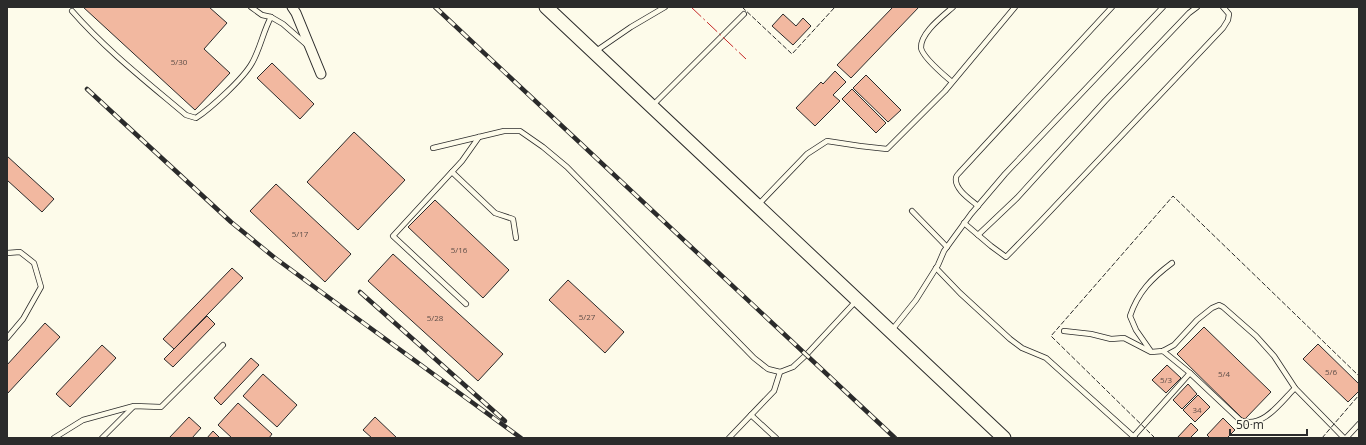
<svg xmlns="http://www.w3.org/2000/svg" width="1366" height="445" font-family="'Open Sans',sans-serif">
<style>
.building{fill:#f2b8a0;stroke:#2b2b2b}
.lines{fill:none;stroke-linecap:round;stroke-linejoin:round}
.service-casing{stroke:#2b2b2b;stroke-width:6}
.minor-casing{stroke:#2b2b2b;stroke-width:11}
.secondary-casing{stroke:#2b2b2b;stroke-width:15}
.service{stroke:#fdfbea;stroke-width:4.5}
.minor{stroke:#fdfbea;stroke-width:9}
.secondary{stroke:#fdfbea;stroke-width:13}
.rail-casing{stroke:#2b2b2b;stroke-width:4.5}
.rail{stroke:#fdfbea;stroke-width:3;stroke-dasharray:9;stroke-linecap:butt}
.fence{stroke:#2b2b2b;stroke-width:1;stroke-dasharray:5 2;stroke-linecap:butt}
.power{stroke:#c62828;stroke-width:1;stroke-dasharray:14 3 2 3;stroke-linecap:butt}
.labels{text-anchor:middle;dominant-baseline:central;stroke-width:3;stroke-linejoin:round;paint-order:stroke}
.number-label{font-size:8px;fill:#5d4e48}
</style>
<rect width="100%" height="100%" fill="#fdfbea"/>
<!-- building -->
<g class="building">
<polygon points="83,7 209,7 227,23 204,49 230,73 195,110"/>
<polygon points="893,7 919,7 851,78 837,65"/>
<polygon points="783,14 796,26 803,18 811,26 793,45 772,26"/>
<polygon points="272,63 314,104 300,119 257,78"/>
<polygon points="835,71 846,82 833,95 840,101 815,126 796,108 821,82 823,84"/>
<polygon points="866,75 901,110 888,122 853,88"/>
<polygon points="852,89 886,123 876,133 842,99"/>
<polygon points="354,132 405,180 358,230 307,182"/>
<polygon points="7,156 54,199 42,212 7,180"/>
<polygon points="276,184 351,254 325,282 250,211"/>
<polygon points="435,200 509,270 483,298 408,227"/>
<polygon points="393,254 503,354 478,381 368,281"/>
<polygon points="232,268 243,278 174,349 163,339"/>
<polygon points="568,280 624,332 605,353 549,300"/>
<polygon points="207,316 215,324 173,367 164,359"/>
<polygon points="45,323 60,337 7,394 7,365"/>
<polygon points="1204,327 1271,392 1244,420 1177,354"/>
<polygon points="1318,344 1359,384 1359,391 1348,402 1303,359"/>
<polygon points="102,345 116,358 70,407 56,394"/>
<polygon points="251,358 259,365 221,405 214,398"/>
<polygon points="1167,365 1181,378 1166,393 1152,380"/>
<polygon points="263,374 297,405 277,427 243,396"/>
<polygon points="1188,384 1197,394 1182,409 1173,400"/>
<polygon points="1198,395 1210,407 1195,422 1183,410"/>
<polygon points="238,403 272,434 269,438 232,438 218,425"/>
<polygon points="189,417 201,428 192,438 169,438"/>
<polygon points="375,417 397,438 372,438 363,430"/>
<polygon points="1223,418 1235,430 1227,438 1210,438 1207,435"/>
<polygon points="1191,423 1198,430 1190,438 1177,438"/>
<polygon points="213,431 220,438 207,438"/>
</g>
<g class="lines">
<defs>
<g id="service">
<polyline points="251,7 262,15 271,17 283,24 307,45"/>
<path d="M72 11C106 50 147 82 186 115L196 118C211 108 243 79 252 63 260 49 263 32 271 17"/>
<polyline points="596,51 631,27 665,7"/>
<path d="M952 82C944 75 923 58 921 48 920 33 943 16 953 7"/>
<polyline points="653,105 744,14"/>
<polyline points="433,148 504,131 520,131 543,147 567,167 754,358 768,369 780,372 793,367 806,355 856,301"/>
<polyline points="452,172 495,213 513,219 516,238"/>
<polyline points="758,205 807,154 827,141 860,146 887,149 945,91 1015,7"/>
<path d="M978 206C971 200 954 189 956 178 956 176 958 174 959 173L1112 7"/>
<polyline points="912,211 947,247"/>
<polyline points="964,223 991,246 1006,257 1040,222 1223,28 1228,20 1229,14 1223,7"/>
<polyline points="978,235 1017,198 1105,101 1189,13 1197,7"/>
<polyline points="7,253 20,252 34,263 41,287 23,319 7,338"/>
<polyline points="936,268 960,293 1010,339 1022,348 1046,358 1135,438"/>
<polyline points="466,304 393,236 462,161 479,137"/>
<polyline points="892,330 916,300 938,265 944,251 971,214 1005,174 1163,7"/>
<polyline points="1064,331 1091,334 1111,339 1124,338 1151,352 1163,351 1174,345 1197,320 1212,308 1219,305 1223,307 1256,336 1274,356 1295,388 1344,438"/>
<path d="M1150 350 1136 330 1130 316C1138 292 1152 278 1172 263"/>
<path d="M1163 351 1190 373 1240 420C1262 430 1281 402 1295 388"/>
<polyline points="751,415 776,438"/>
<polyline points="1134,436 1190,373"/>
<polyline points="54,438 83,420 134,406 161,407 223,345"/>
<polyline points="102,438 133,407"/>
<polyline points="729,438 774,391 780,372"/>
<polyline points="1346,438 1359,424"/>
</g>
<polyline id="minor" points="292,7 296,13 321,74"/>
<polyline id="secondary" points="546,7 1004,438"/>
</defs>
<!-- service casing -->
<use href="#service" class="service-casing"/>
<!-- minor casing -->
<use href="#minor" class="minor-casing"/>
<!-- secondary casing -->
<use href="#secondary" class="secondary-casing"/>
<!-- service -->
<use href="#service" class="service"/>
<!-- minor -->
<use href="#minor" class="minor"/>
<!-- secondary -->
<use href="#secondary" class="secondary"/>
<defs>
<g id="rail">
<polyline points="435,7 895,438"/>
<polyline points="87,89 231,222 275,258 358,319 521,438"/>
<polyline points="360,292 505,421"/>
</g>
</defs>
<!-- rail casing -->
<use href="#rail" class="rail-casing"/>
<!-- rail -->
<use href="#rail" class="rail"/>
<!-- fence -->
<g class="fence">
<polyline points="742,7 792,54 835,7"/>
<polyline points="1155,438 1051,336 1173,196 1359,376"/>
<polyline points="1322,438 1359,395"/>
</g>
<!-- power -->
<polyline class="power" points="691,7 746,59"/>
</g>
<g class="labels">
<!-- number labels -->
<g class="number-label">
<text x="179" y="61">5/30</text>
<text x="300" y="233">5/17</text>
<text x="459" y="249">5/16</text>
<text x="587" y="316">5/27</text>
<text x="435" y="317">5/28</text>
<text x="1331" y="371">5/6</text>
<text x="1224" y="373">5/4</text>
<text x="1166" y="379">5/3</text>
<text x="1197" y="409">34</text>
</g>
</g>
<!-- border -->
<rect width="1366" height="445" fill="none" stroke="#2b2b2b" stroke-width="16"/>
<!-- scale -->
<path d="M1230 429v6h77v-6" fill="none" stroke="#2b2b2b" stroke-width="2"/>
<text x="1236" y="429" font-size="12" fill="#2b2b2b" stroke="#fdfbea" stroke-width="3" paint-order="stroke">50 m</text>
</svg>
